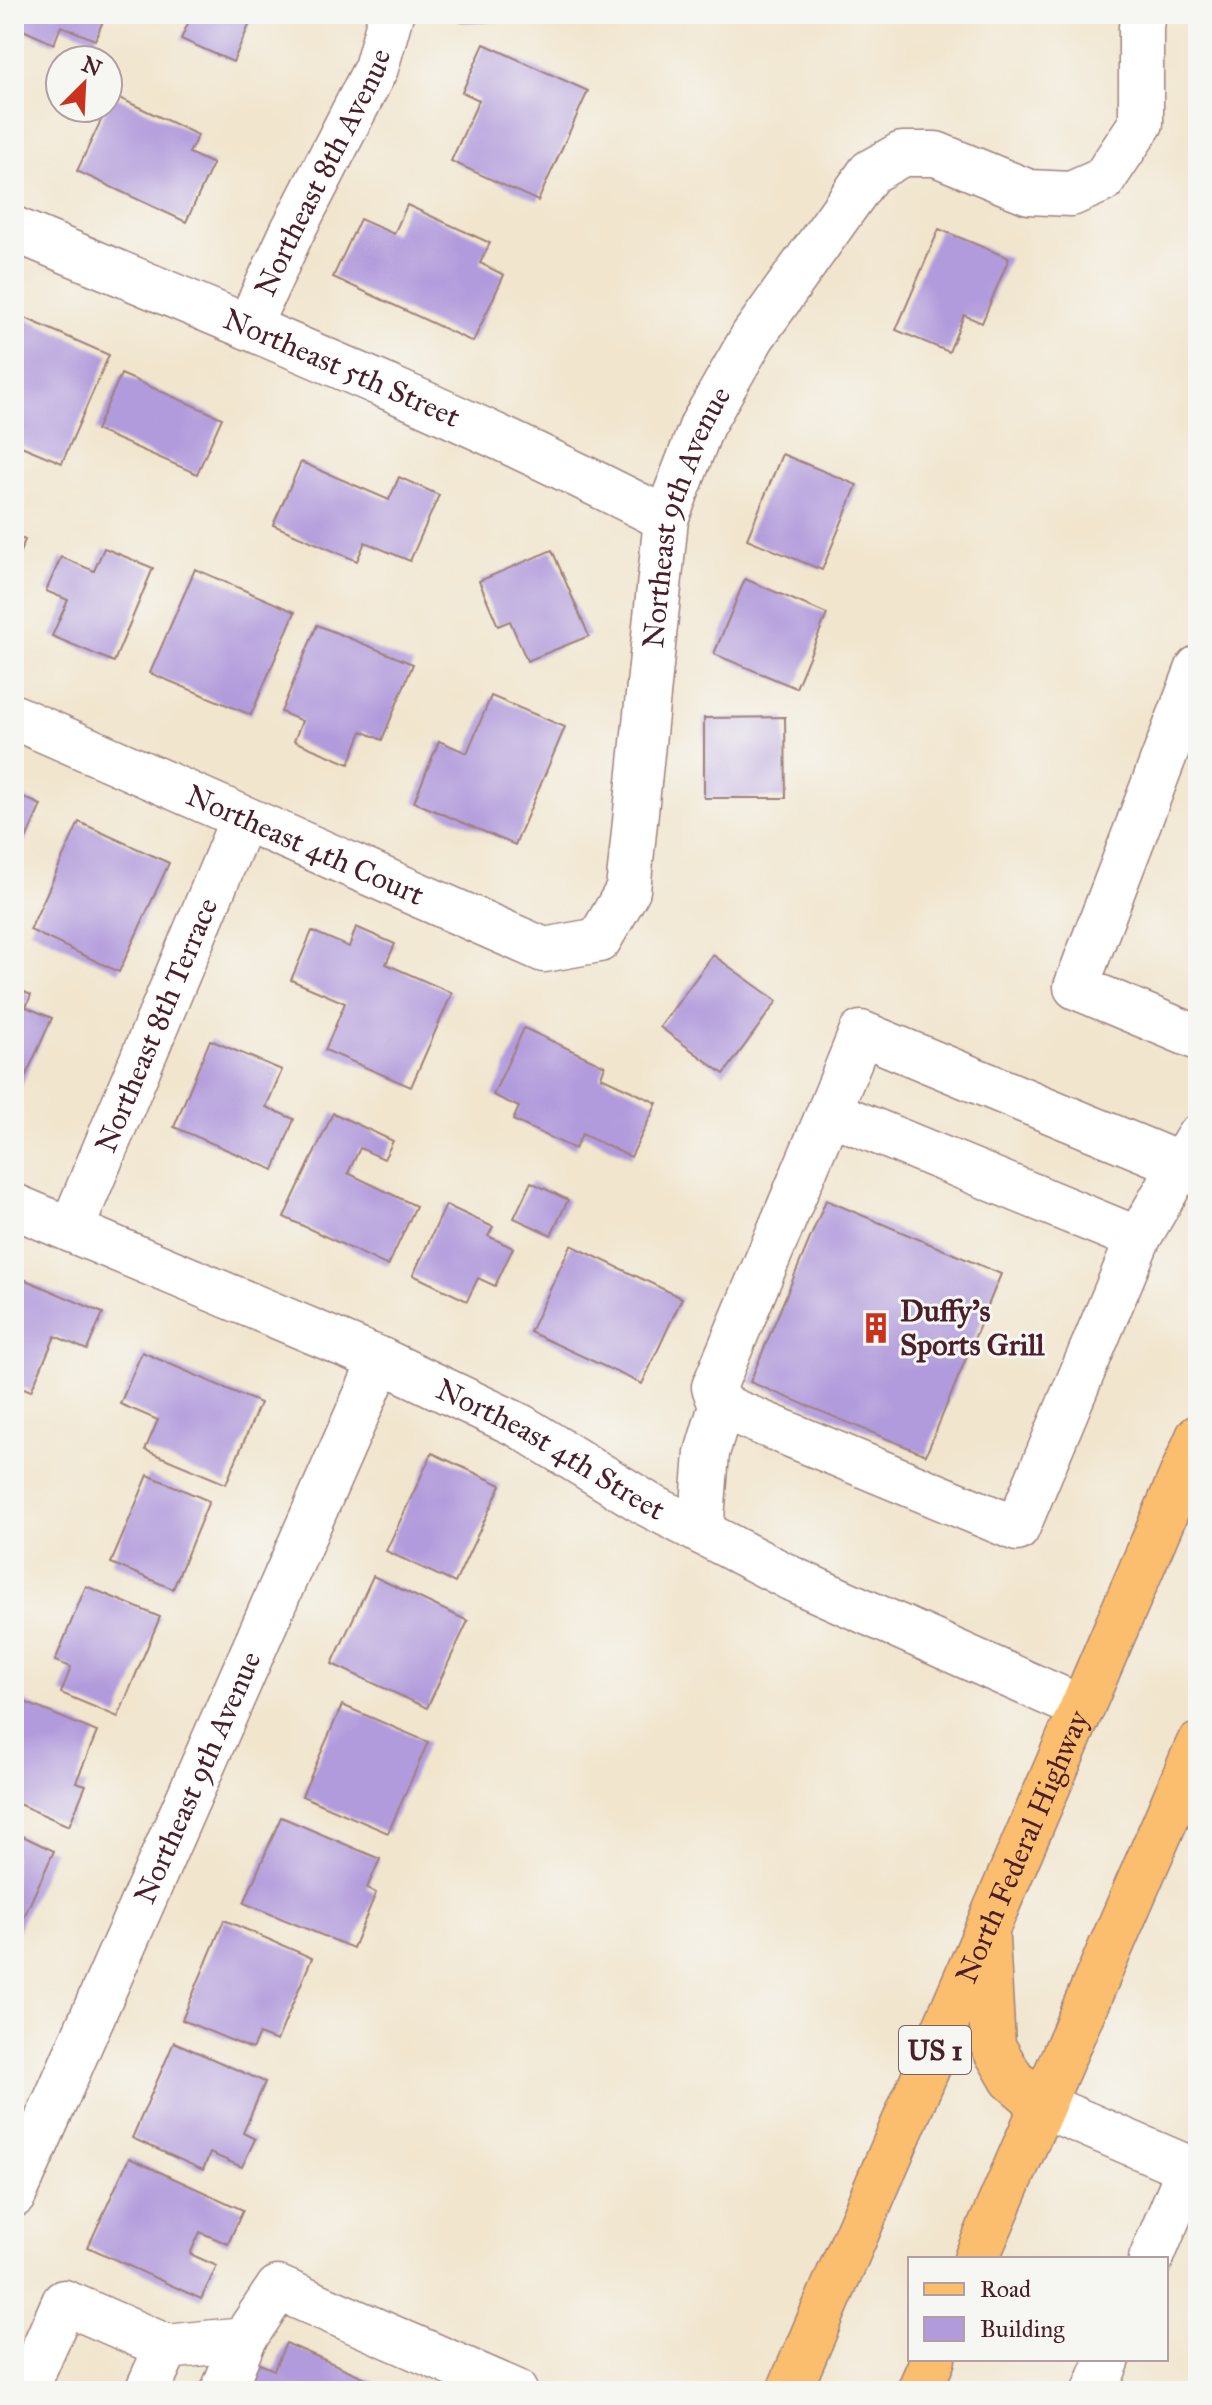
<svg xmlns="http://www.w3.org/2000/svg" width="1212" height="2405" font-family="'IM FELL Great Primer',serif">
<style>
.building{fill:#b29bdc}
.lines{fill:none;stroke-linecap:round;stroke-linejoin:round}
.minor-casing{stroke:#9e827c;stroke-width:47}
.major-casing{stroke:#9e827c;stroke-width:47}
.minor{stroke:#fff;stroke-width:44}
.major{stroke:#fbbd6e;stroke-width:44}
.labels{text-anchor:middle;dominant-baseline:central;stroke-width:6;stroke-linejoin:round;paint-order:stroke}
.shield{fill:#f6f6f2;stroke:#7e6067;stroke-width:2}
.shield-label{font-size:28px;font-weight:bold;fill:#4a1f2b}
.street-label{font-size:30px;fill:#4a1f2b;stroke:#f6f6f2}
.poi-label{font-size:30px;font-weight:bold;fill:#4a1f2b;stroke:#f6f6f2;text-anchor:start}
</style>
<rect width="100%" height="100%" fill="#f6f6f2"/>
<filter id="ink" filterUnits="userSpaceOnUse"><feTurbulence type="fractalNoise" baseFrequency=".0125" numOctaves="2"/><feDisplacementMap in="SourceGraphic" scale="16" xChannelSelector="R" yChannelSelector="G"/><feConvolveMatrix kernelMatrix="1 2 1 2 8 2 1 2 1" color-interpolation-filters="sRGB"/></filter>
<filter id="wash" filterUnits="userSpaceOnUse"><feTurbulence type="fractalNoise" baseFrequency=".006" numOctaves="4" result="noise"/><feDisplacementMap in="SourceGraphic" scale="32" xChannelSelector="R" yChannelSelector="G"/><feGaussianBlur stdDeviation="1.8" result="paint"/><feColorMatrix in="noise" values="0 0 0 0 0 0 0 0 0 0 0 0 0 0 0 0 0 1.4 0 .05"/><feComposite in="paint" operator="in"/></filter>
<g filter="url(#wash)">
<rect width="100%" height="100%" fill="#f1e5cd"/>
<g id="blocks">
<!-- building -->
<g class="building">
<polygon points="14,14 106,14 95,40 61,26 54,44 14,26"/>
<polygon points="192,14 254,14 233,62 181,39"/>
<polygon points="460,14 599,14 599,19 461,22"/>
<polygon points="484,44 588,91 538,201 451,161 479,100 462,92"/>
<polygon points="113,95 198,135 189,153 213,164 186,222 77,171"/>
<polygon points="407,205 490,243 480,263 504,275 473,342 333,277 360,219 394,234"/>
<polygon points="939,229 1009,258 982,323 964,315 949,352 896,330"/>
<polygon points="14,313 109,355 62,463 14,443"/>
<polygon points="121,374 222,418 197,474 96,430"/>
<polygon points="782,454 857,485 822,570 747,539"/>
<polygon points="301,462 389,500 399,477 439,495 410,561 365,542 357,561 273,525"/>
<polygon points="14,535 25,540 14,566"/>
<polygon points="104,548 153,568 114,662 52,636 68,600 46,591 61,557 94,571"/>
<polygon points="552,550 589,636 527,661 510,621 498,626 479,581"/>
<polygon points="195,569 295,612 251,715 150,673"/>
<polygon points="745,579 827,614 796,688 714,654"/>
<polygon points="317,625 413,664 382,740 362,731 349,764 294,741 302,721 281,712"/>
<polygon points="491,696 565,727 515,845 414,802 439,741 467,753"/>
<polygon points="785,717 786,798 704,798 704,718"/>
<polygon points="14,793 41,805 14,867"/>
<polygon points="79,822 169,863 119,972 30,930"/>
<polygon points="356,927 395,944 386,964 452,993 411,1087 325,1050 345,1003 291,980 312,931 349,947"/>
<polygon points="713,955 777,1001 724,1074 660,1027"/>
<polygon points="14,987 31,995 26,1007 52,1018 14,1102"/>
<polygon points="524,1028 605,1066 601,1077 657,1103 631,1157 582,1134 575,1149 513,1120 519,1107 493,1095"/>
<polygon points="210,1040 282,1070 266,1107 294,1119 274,1170 174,1127"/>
<polygon points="333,1113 393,1141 384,1159 360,1148 348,1173 416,1206 388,1266 284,1217"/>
<polygon points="531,1182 568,1200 551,1235 514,1218"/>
<polygon points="826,1200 1001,1274 926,1455 750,1382"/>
<polygon points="446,1205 493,1227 488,1236 513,1248 495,1286 478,1278 467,1301 413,1275"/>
<polygon points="571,1245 682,1298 642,1384 530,1332"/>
<polygon points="14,1275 103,1313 87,1350 55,1336 31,1391 14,1384"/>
<polygon points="142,1352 260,1403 226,1484 145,1450 158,1420 120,1404"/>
<polygon points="432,1453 501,1485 455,1583 386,1551"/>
<polygon points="148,1475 209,1501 173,1589 111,1563"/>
<polygon points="373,1576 468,1621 427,1708 332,1664"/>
<polygon points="86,1586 160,1617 118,1717 61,1693 71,1667 55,1661"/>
<polygon points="22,1701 97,1732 76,1782 86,1785 69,1826 14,1802 14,1720"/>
<polygon points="342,1705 428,1742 388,1833 302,1796"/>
<polygon points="281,1817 380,1859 367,1888 376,1893 353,1948 244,1903"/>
<polygon points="14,1832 54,1851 14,1939"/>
<polygon points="224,1920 312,1958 277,2041 259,2034 252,2049 182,2020"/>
<polygon points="174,2042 265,2082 243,2133 255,2139 242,2167 210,2153 203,2170 132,2138"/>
<polygon points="129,2158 243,2210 228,2244 200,2232 190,2254 217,2266 201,2299 88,2247"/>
<polygon points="286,2343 395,2391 242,2391 255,2362 274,2370"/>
</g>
</g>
</g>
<g filter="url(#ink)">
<use href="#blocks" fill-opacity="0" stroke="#9e827c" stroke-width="2"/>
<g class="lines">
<defs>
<g id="minor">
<path id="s1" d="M14 229C233 321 455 410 666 519"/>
<path id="s2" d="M248 327 292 232 376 68 391 14"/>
<polyline points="1198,668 1076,987 1198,1038"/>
<path id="s3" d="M14 717 544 950 599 940 628 890 666 519 702 425 753 336 870 172 902 154H936L1029 192 1071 194 1103 180 1141 123V27L1143 14"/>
<polyline points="829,1112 861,1033 1181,1165 1198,1137"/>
<path id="s4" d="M14 1206 381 1360 520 1426 647 1504 792 1579 1082 1708"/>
<path id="s5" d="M71 1230 242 820"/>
<polyline points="1138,1239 1181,1165 1198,1174"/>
<polyline points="701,1532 707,1453 721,1406 1017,1529 1138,1239 829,1112 714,1387 721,1406"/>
<polyline points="1042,2105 1198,2172"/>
<path id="s6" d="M14 2195 381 1360"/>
<polyline points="1151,2259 1189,2168"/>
<polyline points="167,2347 244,2339"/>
<polyline points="25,2391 64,2302 167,2347 147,2391"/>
<polyline points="223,2391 244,2339 278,2288 515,2391"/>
<polyline points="1095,2391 1108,2359"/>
</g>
<g id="major">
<polyline points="987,1939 993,2046 1012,2079 1042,2105"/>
<polyline points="976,2259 1198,1745"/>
<path id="s7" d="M789 2391 1198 1437"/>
<polyline points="919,2391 933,2359"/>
</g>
</defs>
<!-- minor casing -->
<use href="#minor" class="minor-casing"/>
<!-- major casing -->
<use href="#major" class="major-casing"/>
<!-- minor -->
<use href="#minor" class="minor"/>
<!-- major -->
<use href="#major" class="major"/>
</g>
</g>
<!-- icons -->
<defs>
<symbol id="building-bare" viewBox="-9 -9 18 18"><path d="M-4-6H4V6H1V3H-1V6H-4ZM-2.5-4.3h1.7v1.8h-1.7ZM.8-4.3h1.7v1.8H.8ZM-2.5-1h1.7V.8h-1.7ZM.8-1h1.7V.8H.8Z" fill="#c8321e" stroke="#f6f6f2" stroke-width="2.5" paint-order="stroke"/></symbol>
</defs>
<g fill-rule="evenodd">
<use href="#building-bare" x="854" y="1306" width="44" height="44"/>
</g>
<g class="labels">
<!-- shield labels -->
<rect class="shield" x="899" y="2026" width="72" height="48" rx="6"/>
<g class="shield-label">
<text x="935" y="2050">US 1</text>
</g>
<!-- street labels -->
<g class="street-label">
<text stroke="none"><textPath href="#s2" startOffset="172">Northeast 8th Avenue</textPath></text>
<text stroke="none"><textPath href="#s1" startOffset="356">Northeast 5th Street</textPath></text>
<text stroke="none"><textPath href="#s3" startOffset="1072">Northeast 9th Avenue</textPath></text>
<text stroke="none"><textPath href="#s3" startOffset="318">Northeast 4th Court</textPath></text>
<text stroke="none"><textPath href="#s5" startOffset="222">Northeast 8th Terrace</textPath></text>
<text stroke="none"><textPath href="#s4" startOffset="590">Northeast 4th Street</textPath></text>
<text stroke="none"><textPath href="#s6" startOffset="456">Northeast 9th Avenue</textPath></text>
<text stroke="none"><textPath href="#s7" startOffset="592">North Federal Highway</textPath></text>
</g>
<!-- poi labels -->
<g class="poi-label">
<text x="900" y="1311">Duffy's<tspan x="900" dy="34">Sports Grill</tspan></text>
</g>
</g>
<!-- margin -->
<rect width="1212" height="2405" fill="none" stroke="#f6f6f2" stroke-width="48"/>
<!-- legend -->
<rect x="908" y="2257" width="260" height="104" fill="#f6f6f2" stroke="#b1a0a2" stroke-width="2"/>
<rect x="924" y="2283" width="40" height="12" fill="#fbbd6e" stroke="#b1a0a2" stroke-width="2"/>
<text x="980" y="2297" font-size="24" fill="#4a1f2b">Road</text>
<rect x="924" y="2317" width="40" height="24" fill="#b29bdc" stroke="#b1a0a2" stroke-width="2"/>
<text x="980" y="2337" font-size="24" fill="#4a1f2b">Building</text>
<!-- north arrow -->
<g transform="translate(84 84) rotate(24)"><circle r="38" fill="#f6f6f2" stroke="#b1a0a2" stroke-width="2"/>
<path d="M0-6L14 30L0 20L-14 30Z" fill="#c8321e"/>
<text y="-12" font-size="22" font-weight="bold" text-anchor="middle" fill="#4a1f2b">N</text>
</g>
</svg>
